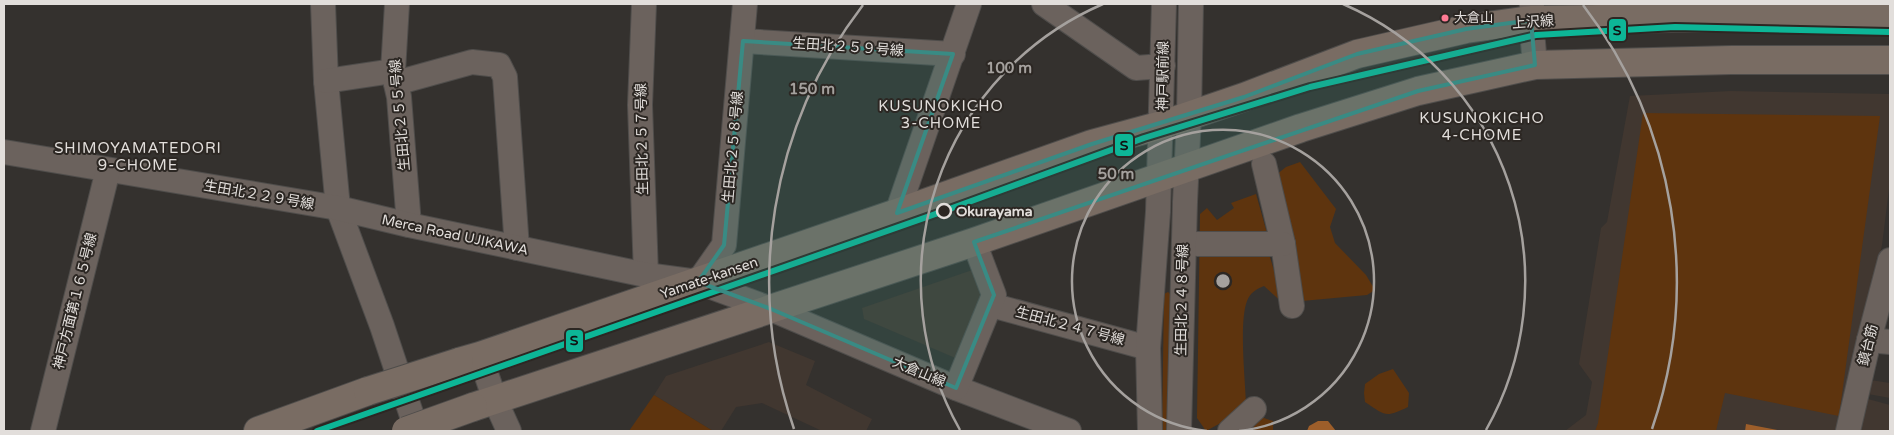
<svg xmlns="http://www.w3.org/2000/svg" width="1894" height="435" font-family="'Varela Round','Noto Sans JP',sans-serif">
<style>
.built{fill:#413730}
.green{fill:#5e340e}
.water{fill:#9d5e2a}
.lines{fill:none;stroke-linecap:round;stroke-linejoin:round}
.minor-casing{stroke:#4f4d4b;stroke-width:26}
.major-casing{stroke:#4f4d4b;stroke-width:30}
.minor{stroke:#6b625d;stroke-width:24}
.major{stroke:#796c63;stroke-width:28}
.major-bridge-casing{stroke:#4f4d4b;stroke-width:30;stroke-linecap:butt}
.major-bridge{stroke:#796c63;stroke-width:28}
.metro-1-casing{stroke:#2c2723;stroke-width:10}
.metro-1{stroke:#0db697;stroke-width:6}
.marked{fill:#398b84;fill-opacity:0.2;stroke:#398b84;stroke-width:4;stroke-linejoin:round}
.ring{fill:none;stroke:#a5a19e;stroke-width:2.5}
.bus-dot{fill:#fe7a93;stroke:#2c2723;stroke-width:2}
.stop-dot{fill:#2c2723;stroke:#e2dedb;stroke-width:2.5}
.labels{text-anchor:middle;dominant-baseline:central;stroke-width:4;stroke-linejoin:round;paint-order:stroke}
.bus-label{font-size:13px;fill:#e2dedb;stroke:#2c2723;text-anchor:start}
.street-label{font-size:14px;fill:#e2dedb;stroke:#2c2723}
.stop-label{font-size:14px;font-weight:bold;fill:#e2dedb;stroke:#2c2723;text-anchor:start}
.neighbourhood-label{font-size:15px;letter-spacing:1px;fill:#e2dedb;stroke:#2c2723}
.centre{fill:#a5a19e;stroke:#2c2723;stroke-width:2.5}
.ring-label{font-size:15px;text-anchor:middle;font-weight:bold;fill:#a5a19e;stroke:#2c2723;stroke-width:4;stroke-linejoin:round;paint-order:stroke}
.line-badge{stroke:#2c2723;stroke-width:2}
.pale-badge-label{font-size:14px;text-anchor:middle;font-weight:bold;fill:#111}
</style>
<rect width="100%" height="100%" fill="#34312e"/>
<!-- built -->
<g class="built">
<polygon points="1731,91 1890,94 1890,181 1882,245 1840,431 1565,431 1586,415 1592,382 1579,364 1601,228 1607,222 1630,96"/>
<polygon points="978,268 988,293 960,360 864,319 862,308"/>
<polygon points="769,342 815,361 806,385 872,419 866,431 822,431 762,403 736,407 721,431 713,431 654,395 666,376"/>
<polygon points="1870,380 1890,383 1890,398 1868,394"/>
<polygon points="1868,399 1890,405 1890,431 1860,431"/>
</g>
<!-- green -->
<g class="green">
<polygon points="1643,113 1880,116 1839,416 1725,393 1716,431 1595,431 1598,423"/>
<polygon points="1300,162 1336,209 1330,227 1335,243 1366,275 1375,290 1367,295 1302,301 1276,175 1286,167"/>
<path d="M1256 194 1267 233 1269 254 1284 304 1264 286C1256 289 1250 293 1247 301 1239 322 1245 378 1246 403L1228 419 1206 431 1197 418 1200 214 1207 208 1217 220 1234 208 1231 203Z"/>
<polygon points="1168,292 1172,296 1169,431 1162,431 1164,294"/>
<path d="M1393 369 1409 393 1408 407C1385 418 1386 416 1365 402L1364 393 1365 384 1379 374Z"/>
<polygon points="654,395 713,431 629,431"/>
<polygon points="1258,416 1273,421 1273,431 1254,431 1252,420"/>
</g>
<!-- water -->
<g class="water">
<polygon points="1318,421 1328,421 1336,431 1307,431 1309,426"/>
<polygon points="1746,424 1782,431 1745,431"/>
</g>
<g class="lines">
<defs>
<g id="minor">
<polyline points="323,4 326,81 338,208 382,326 417,431"/>
<polyline points="397,4 393,71 399,97 409,225"/>
<polyline points="644,4 640,105 646,275"/>
<polyline points="1044,4 1136,68 1163,66"/>
<polyline points="1532,4 1531,20 1535,65"/>
<polyline points="743,41 953,54"/>
<polyline points="326,81 393,71"/>
<polyline points="396,83 472,62 499,65 505,77 517,248"/>
<polyline points="4,152 338,208 409,225 646,275 698,282 771,309 956,388 1069,431"/>
<polyline points="1264,164 1283,244 1292,306"/>
<polyline points="897,213 969,4"/>
<polyline points="1197,244 1283,244"/>
<polyline points="698,282 724,245 745,4"/>
<polyline points="991,305 1148,348"/>
<polyline points="1869,340 1890,342"/>
<polyline points="480,356 495,400 509,431"/>
<polyline points="956,388 994,295 974,242"/>
<polyline points="43,431 108,170"/>
<polyline points="1150,431 1148,348 1158,212 1164,4"/>
<polyline points="1179,431 1185,202 1189,115 1191,4"/>
<polyline points="1230,431 1254,409"/>
<polyline points="1848,431 1869,340 1890,260"/>
</g>
<g id="major">
<polyline points="459,362 480,356 897,213 1092,144 1162,125 1244,97 1357,54 1466,29 1531,20 1890,15"/>
<polyline points="473,407 974,242 1301,128 1418,91 1535,65 1731,60 1890,60"/>
<polyline points="258,431 368,391"/>
</g>
</defs>
<!-- minor casing -->
<use href="#minor" class="minor-casing"/>
<!-- major casing -->
<use href="#major" class="major-casing"/>
<!-- minor -->
<use href="#minor" class="minor"/>
<!-- major -->
<use href="#major" class="major"/>
<defs>
<g id="major-bridge">
<polyline points="368,391 459,362"/>
<polyline points="406,431 473,407"/>
</g>
</defs>
<!-- major-bridge casing -->
<use href="#major-bridge" class="major-bridge-casing"/>
<!-- major-bridge -->
<use href="#major-bridge" class="major-bridge"/>
<defs>
<polyline id="metro-1" points="317,431 944,211 1144,138 1310,87 1536,35 1675,27 1890,32"/>
</defs>
<!-- metro-1 casing -->
<use href="#metro-1" class="metro-1-casing"/>
<!-- metro-1 -->
<use href="#metro-1" class="metro-1"/>
</g>
<!-- marked area -->
<path class="marked" d="M1531 20 1535 65 1418 91 974 242 994 295 956 388 771 309 698 282 724 245 743 41 953 54 897 213 1092 144 1244 97 1357 54 1466 29Z"/>
<!-- distance rings -->
<g class="ring">
<path d="M1207 431A151 151 0 1 1 1239 431"/>
<path d="M960 430A302 302 0 0 1 1103 4M1343 4A302 302 0 0 1 1486 430"/>
<path d="M794 429A454 454 0 0 1 863 5M1583 5A454 454 0 0 1 1652 429"/>
</g>
<!-- markers -->
<circle class="bus-dot" cx="1445" cy="18" r="4.5"/>
<circle class="stop-dot" cx="944" cy="211" r="7"/>
<g class="labels">
<!-- bus labels -->
<g class="bus-label">
<text x="1454" y="18">大倉山</text>
</g>
<!-- street labels -->
<g class="street-label">
<text transform="translate(1533 22) rotate(-4)">上沢線</text>
<text transform="translate(848 47) rotate(4)">生田北２５９号線</text>
<text transform="translate(1163 76) rotate(-89)">神戸駅前線</text>
<text transform="translate(400 115) rotate(-95)">生田北２５５号線</text>
<text transform="translate(642 139) rotate(-91)">生田北２５７号線</text>
<text transform="translate(733 147) rotate(-85)">生田北２５８号線</text>
<text transform="translate(259 195) rotate(10)">生田北２２９号線</text>
<text transform="translate(455 235) rotate(12)">Merca Road UJIKAWA</text>
<text transform="translate(709 278) rotate(-19)">Yamate-kansen</text>
<text transform="translate(1182 300) rotate(-89)">生田北２４８号線</text>
<text transform="translate(75 301) rotate(-76)">神戸方面第１６５号線</text>
<text transform="translate(1070 326) rotate(15)">生田北２４７号線</text>
<text transform="translate(1868 345) rotate(-76)">鎮台筋</text>
<text transform="translate(919 372) rotate(23)">大倉山線</text>
</g>
<!-- stop labels -->
<g class="stop-label">
<text x="956" y="211">Okurayama</text>
</g>
<!-- neighbourhood labels -->
<g class="neighbourhood-label">
<text x="941" y="106">KUSUNOKICHO<tspan x="941" dy="17">3-CHOME</tspan></text>
<text x="1482" y="118">KUSUNOKICHO<tspan x="1482" dy="17">4-CHOME</tspan></text>
<text x="138" y="148">SHIMOYAMATEDORI<tspan x="138" dy="17">9-CHOME</tspan></text>
</g>
</g>
<circle cx="1223" cy="281" r="8" class="centre"/>
<g class="ring-label">
<text x="1009" y="73">100 m</text>
<text x="812" y="94">150 m</text>
<text x="1116" y="179">50 m</text>
</g>
<g class="line-badge">
<rect x="1608" y="18" width="19" height="24" rx="5" fill="#0db697"/>
<rect x="1114" y="133" width="20" height="24" rx="5" fill="#0db697"/>
<rect x="565" y="329" width="19" height="24" rx="5" fill="#0db697"/>
</g>
<g class="pale-badge-label">
<text x="1617" y="35">S</text>
<text x="1124" y="150">S</text>
<text x="574" y="345">S</text>
</g>
<!-- border -->
<rect width="1894" height="435" fill="none" stroke="#e2dedb" stroke-width="10"/>
</svg>
